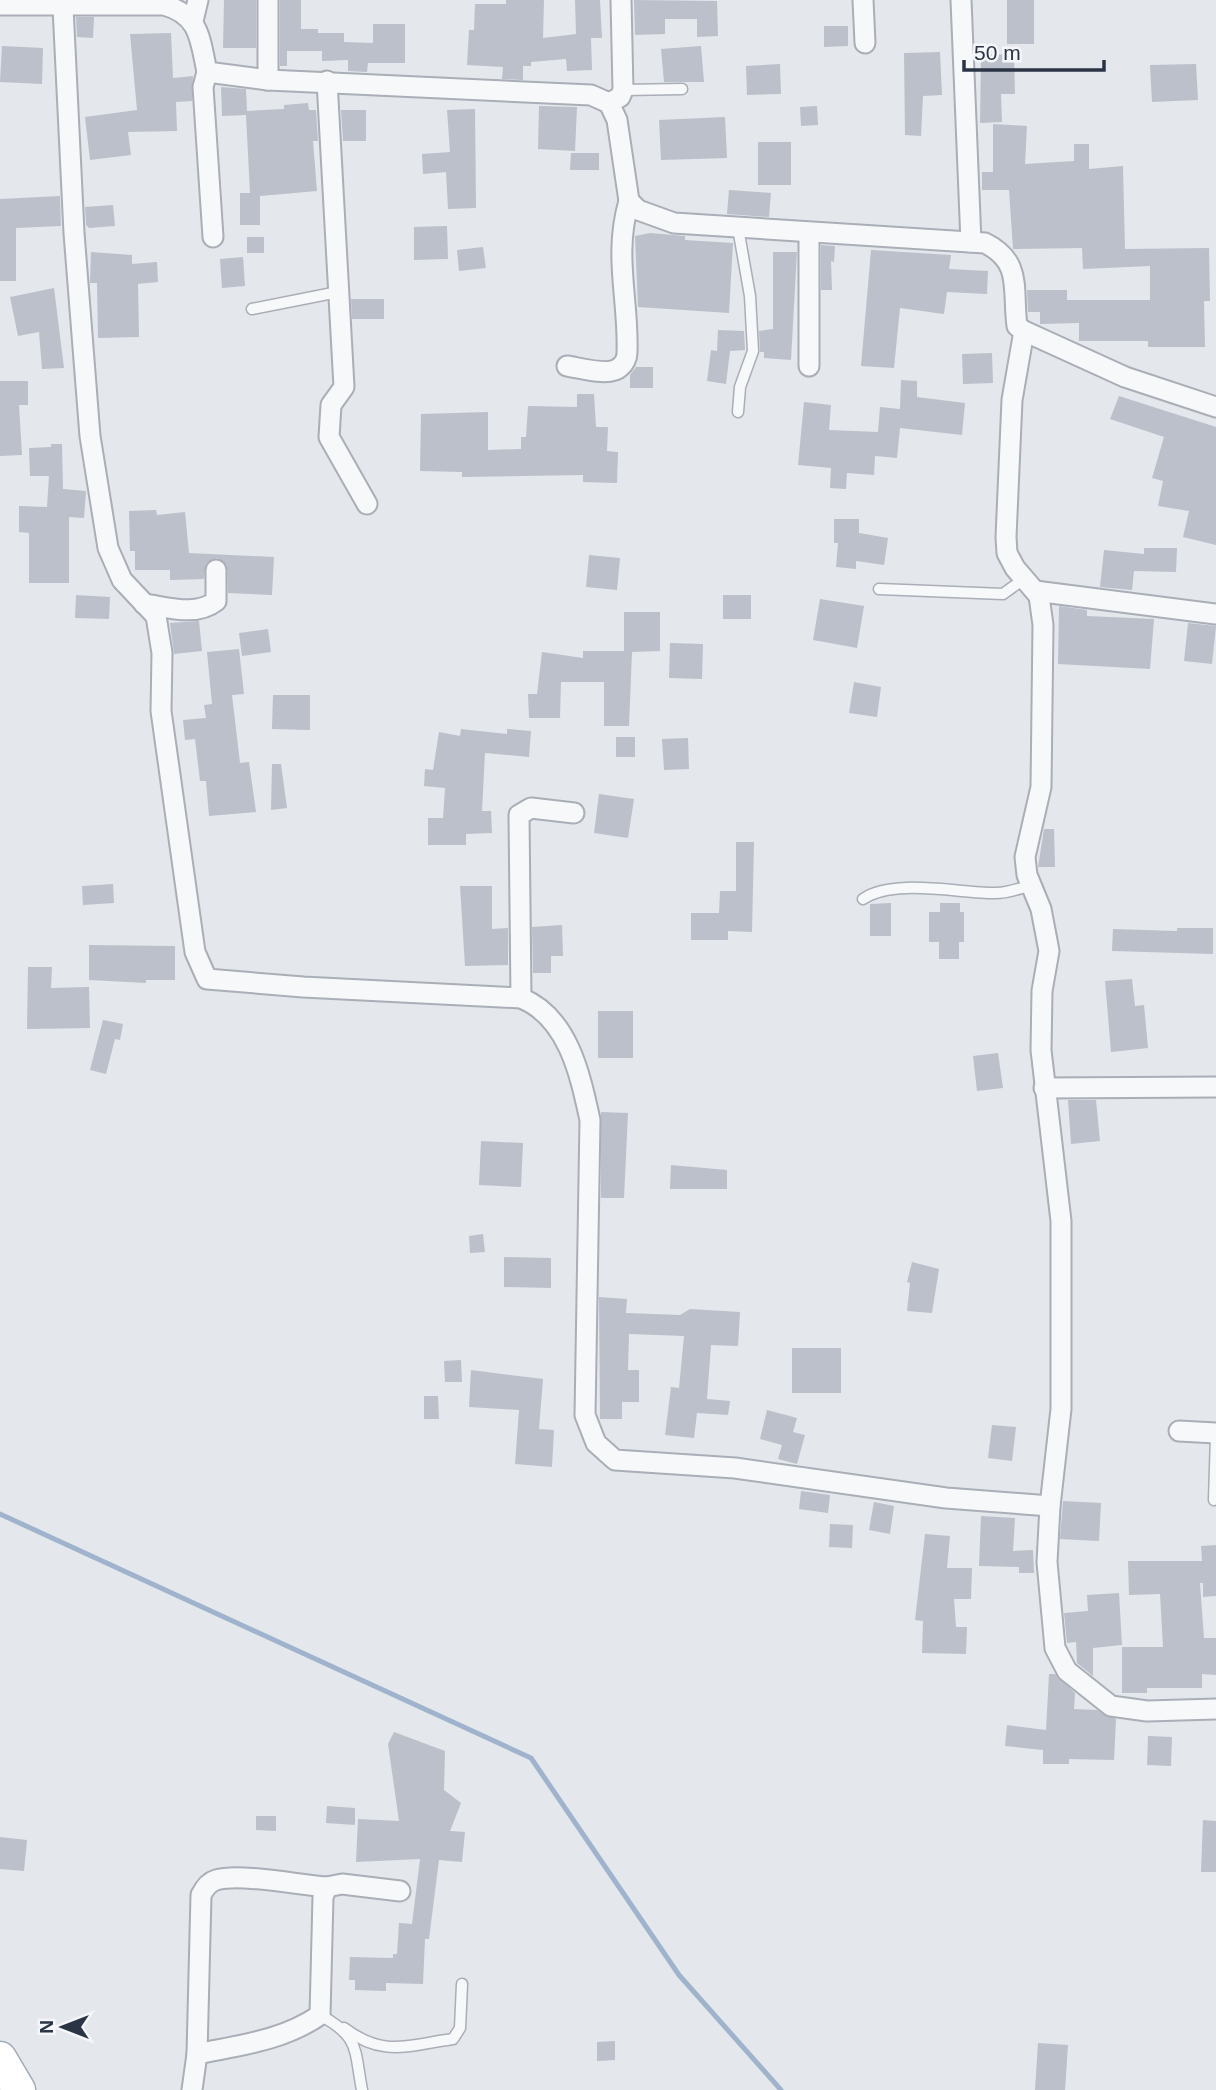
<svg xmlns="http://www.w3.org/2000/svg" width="1216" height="2090" font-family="Helvetica,sans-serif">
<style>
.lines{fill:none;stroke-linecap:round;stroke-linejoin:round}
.stream{stroke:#9fb4cc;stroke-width:5}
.building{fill:#bbc0ca}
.lane-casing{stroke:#a9aeb7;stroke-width:13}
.street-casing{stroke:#a9aeb7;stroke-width:23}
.primary-casing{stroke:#a3abb8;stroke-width:35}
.lane{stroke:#f7f8fa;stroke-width:10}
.street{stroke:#f7f8fa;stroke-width:19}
.primary{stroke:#fff;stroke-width:32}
</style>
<rect width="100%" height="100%" fill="#e4e7ec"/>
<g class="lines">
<!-- stream -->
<polyline class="stream" points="0,1514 531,1758 679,1975 781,2090"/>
</g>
<!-- building -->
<g class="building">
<polygon points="224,0 256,0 256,48 223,48"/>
<polygon points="280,0 301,0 301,29 318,29 318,33 344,33 344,42 373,43 373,24 405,24 405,63 368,63 367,72 348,71 348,60 322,61 322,51 287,51 287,66 280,66"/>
<polygon points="506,0 544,0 543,38 576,34 575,0 600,0 602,38 591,38 592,70 567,71 566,59 531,62 531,66 523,66 523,80 502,79 503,67 467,65 469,30 474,30 475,4 506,4"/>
<polygon points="634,0 717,1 718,36 697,37 697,19 665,19 665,34 635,35"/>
<rect x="1007" y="0" width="27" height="44"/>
<polygon points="76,17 94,17 93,38 77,37"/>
<polygon points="824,26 848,26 848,46 824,47"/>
<polygon points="171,33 173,78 193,76 192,101 176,102 177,131 128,132 131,155 90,160 85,117 137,110 130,34"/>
<polygon points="2,46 43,48 42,84 0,82"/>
<polygon points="701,46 704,82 664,82 661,49"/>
<polygon points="940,52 942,95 923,96 921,136 905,135 904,53"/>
<polygon points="1014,54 1015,94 1001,94 1002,122 980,123 981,55"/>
<polygon points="780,64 781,94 747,95 746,66"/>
<polygon points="1196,64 1198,100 1152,102 1150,65"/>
<polygon points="221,87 246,89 247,111 284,109 284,105 308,103 309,110 316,110 318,141 313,141 317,191 260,196 260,225 240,225 240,193 250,193 246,115 222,116"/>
<polygon points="539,106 577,107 575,151 538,149"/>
<polygon points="817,106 818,125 801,126 800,107"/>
<polygon points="475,109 476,208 448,209 446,172 423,174 422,154 450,152 447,110"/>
<polygon points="341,110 366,110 366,141 343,141"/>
<polygon points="725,117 727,158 661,160 659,120"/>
<polygon points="993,124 1027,126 1025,164 1074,161 1074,144 1089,144 1089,169 1123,166 1125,249 1209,248 1210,301 1204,301 1205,347 1148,347 1148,341 1079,341 1079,323 1040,324 1040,312 1028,312 1027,290 1067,290 1067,300 1150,300 1150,266 1083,269 1082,248 1013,249 1009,190 982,190 982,172 993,172"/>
<rect x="758" y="142" width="33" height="43"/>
<polygon points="571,153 599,153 599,170 570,170"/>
<polygon points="729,190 771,193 769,217 727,214"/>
<polygon points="60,196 61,226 16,228 16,281 0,281 0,199"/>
<polygon points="113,205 115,226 89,228 86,225 85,207"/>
<polygon points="447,226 448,259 414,260 414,227"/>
<polygon points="650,233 685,236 685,240 733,243 729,313 638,307 635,236"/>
<rect x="247" y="237" width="17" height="16"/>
<polygon points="821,245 835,246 834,262 831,261 832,290 821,290"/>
<polygon points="483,247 486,268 459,271 457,250"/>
<polygon points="871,250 951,255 949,269 988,271 987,294 947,292 944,314 900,308 894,368 861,366"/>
<polygon points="91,252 132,255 132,264 157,262 158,282 138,284 139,337 98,338 97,283 90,283"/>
<polygon points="773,252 797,252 791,360 764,358 764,352 760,352 759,331 773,329"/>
<polygon points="243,257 245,286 222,288 220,259"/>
<polygon points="54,288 64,368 42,369 39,332 18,336 10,297"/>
<polygon points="351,299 384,299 384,319 352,319"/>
<polygon points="718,330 744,331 745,350 730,351 726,384 707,381 711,350 717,351"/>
<polygon points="992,353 993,383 963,384 962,354"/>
<polygon points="636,367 653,367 653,388 630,388 630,375"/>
<polygon points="901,380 917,381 917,397 965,403 962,435 900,428 897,458 875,456 874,475 847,473 846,489 830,488 831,468 798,465 804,402 831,405 829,430 878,432 880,407 900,409"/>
<polygon points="0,381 28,381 28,405 19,405 22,455 0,456"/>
<polygon points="577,394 594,394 596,427 608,427 607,451 618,452 617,483 583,482 583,475 462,477 462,472 420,471 421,414 488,412 488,450 521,449 521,437 526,437 528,406 577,407"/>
<polygon points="1119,396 1216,427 1216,545 1183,537 1189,511 1158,506 1163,481 1152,478 1164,437 1110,419"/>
<polygon points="51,444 62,444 63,489 86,491 84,518 69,517 69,583 29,583 29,533 19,532 19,506 47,507 49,476 30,476 29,448 51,447"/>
<polygon points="156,510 157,515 185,512 189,553 274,557 272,595 228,593 227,565 217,558 206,563 204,579 170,580 170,570 135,570 135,551 130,551 129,511"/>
<polygon points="834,519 859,519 859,533 888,538 884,565 856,561 856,569 836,567 838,543 834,543"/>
<polygon points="1144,548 1177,548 1176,572 1134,571 1132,590 1100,587 1104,550 1144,554"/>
<polygon points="589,555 620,558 617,590 586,587"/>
<polygon points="76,595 110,597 109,619 75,618"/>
<rect x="723" y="595" width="28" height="24"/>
<polygon points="820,599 864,606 857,648 813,640"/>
<polygon points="1059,606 1087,610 1087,616 1154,619 1150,669 1058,664"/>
<polygon points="624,612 660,612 660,651 632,652 629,726 604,726 604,682 561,682 560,718 529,718 528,694 537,694 542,652 583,658 583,651 624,651"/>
<polygon points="199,621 202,651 174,654 170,623"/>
<polygon points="1188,623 1216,626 1212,664 1184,661"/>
<polygon points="268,629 271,652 242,656 239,633"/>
<polygon points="670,643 703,644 702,679 669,678"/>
<polygon points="239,649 244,694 232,695 240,763 249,762 256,812 209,816 206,781 200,781 195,739 185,740 183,720 206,718 204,705 212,704 207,652"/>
<polygon points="854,682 881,687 877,717 849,713"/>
<polygon points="273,695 310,695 310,730 272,729"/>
<polygon points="461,729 507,734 507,729 531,731 529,757 485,753 482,811 491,811 492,833 466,834 466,845 428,845 428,818 443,818 445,788 424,786 425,769 433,770 439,732 460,736"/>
<rect x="616" y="737" width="19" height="20"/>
<polygon points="688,738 689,769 664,770 662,739"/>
<polygon points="272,764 281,764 287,808 271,810"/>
<polygon points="599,794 634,799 628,838 594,833"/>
<polygon points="1044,829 1054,829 1055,867 1038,867"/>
<polygon points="736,842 754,842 752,932 728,931 728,940 691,940 691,913 719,913 720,891 736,891"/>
<polygon points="113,884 114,903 83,905 82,886"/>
<polygon points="460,886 492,886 492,929 508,928 508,965 465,966"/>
<polygon points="891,903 891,936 870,936 870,904"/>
<polygon points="940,903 960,903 960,912 964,912 964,942 959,942 959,959 939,959 939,942 929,942 929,912 940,912"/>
<polygon points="562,925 563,956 551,956 551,973 533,973 532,927"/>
<polygon points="1177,928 1213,928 1213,954 1112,951 1113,929 1177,931"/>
<polygon points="89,945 175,946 175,980 146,980 146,983 89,980"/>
<polygon points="28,967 52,967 51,988 89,987 90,1028 27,1029"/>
<polygon points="1132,979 1135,1006 1144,1005 1148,1048 1111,1052 1105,981"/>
<rect x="598" y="1011" width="35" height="47"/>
<polygon points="103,1020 123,1024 120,1040 115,1039 106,1074 90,1070"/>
<polygon points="998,1053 1003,1088 977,1091 973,1056"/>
<polygon points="1068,1100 1096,1100 1100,1141 1071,1144"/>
<polygon points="601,1112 628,1113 624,1198 601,1198"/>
<polygon points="481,1141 523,1143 521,1187 479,1185"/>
<polygon points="671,1165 727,1170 727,1189 670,1189"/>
<polygon points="483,1234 485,1252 470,1253 469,1236"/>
<polygon points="504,1257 551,1258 551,1288 504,1287"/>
<polygon points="912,1262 939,1269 932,1313 907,1311 910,1283 907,1282"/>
<polygon points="599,1297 627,1299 626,1313 680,1315 690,1309 740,1312 738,1346 711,1345 707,1399 730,1401 728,1415 697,1413 694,1438 665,1435 671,1387 679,1388 684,1336 629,1334 628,1370 639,1370 639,1402 622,1402 622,1419 600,1419"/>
<rect x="792" y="1348" width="49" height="45"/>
<polygon points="461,1360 462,1382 445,1382 444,1361"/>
<polygon points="471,1370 543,1379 539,1429 554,1430 552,1467 515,1464 519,1410 469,1407"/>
<polygon points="424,1396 438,1396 439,1419 424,1419"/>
<polygon points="767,1410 797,1418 793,1432 805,1435 797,1464 778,1459 782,1445 760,1439"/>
<polygon points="992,1425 1016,1427 1012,1461 988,1458"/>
<polygon points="801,1491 830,1495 828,1513 799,1509"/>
<polygon points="1063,1501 1101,1503 1099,1541 1060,1539"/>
<polygon points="874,1502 894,1506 890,1534 869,1530"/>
<polygon points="981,1516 1015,1518 1013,1551 1033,1550 1034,1573 1019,1573 1019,1567 979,1566"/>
<polygon points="830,1524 853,1525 852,1548 829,1547"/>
<polygon points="925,1534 950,1536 947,1568 972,1568 971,1599 954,1599 956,1627 967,1627 966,1654 922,1653 923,1621 915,1620"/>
<polygon points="1216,1545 1216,1596 1203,1597 1203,1583 1200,1583 1204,1638 1216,1638 1216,1675 1202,1674 1202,1688 1147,1688 1147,1693 1122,1693 1122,1647 1163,1647 1160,1594 1129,1595 1128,1561 1202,1561 1201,1546"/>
<polygon points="1119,1593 1122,1645 1093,1648 1093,1676 1077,1663 1076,1642 1067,1643 1064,1613 1088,1611 1087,1595"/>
<polygon points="1049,1674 1055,1674 1075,1693 1074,1709 1097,1710 1116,1719 1114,1760 1069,1759 1069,1764 1043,1764 1043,1750 1005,1746 1007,1725 1046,1730"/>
<polygon points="394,1732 445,1751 444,1790 461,1803 450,1831 465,1832 462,1862 439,1860 429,1939 425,1939 423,1984 386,1983 386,1991 355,1990 355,1980 349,1980 350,1957 393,1958 393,1954 397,1954 399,1923 412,1924 420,1859 356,1862 358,1819 399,1821 388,1744"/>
<polygon points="1148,1736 1172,1737 1171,1766 1147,1765"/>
<polygon points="327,1806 355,1808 355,1825 326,1823"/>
<polygon points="256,1816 276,1816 276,1831 256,1830"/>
<polygon points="1203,1820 1216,1821 1216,1872 1201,1872"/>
<polygon points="0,1837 27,1840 24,1871 0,1869"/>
<polygon points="615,2041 615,2060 597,2061 597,2042"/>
<polygon points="1038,2043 1068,2045 1065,2090 1035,2090"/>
</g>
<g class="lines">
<defs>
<g id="lane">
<polyline points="623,90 682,89"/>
<polyline points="252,309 338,292"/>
<polyline points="738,412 740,387 753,351 750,296 738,228"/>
<polyline points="879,589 1003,594 1025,578"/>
<path d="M863 899C893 878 958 893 994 893 1006 894 1020 888 1032 885"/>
<polyline points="1214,1500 1216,1435"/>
<path d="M320 2015C360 2037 354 2048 362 2090"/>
<path d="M344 2028C384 2058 408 2045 453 2039L460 2028 462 1984"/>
</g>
<g id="street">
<polyline points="268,0 268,80"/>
<polyline points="863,0 865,43"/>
<polyline points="961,0 971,242"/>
<path d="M0 5H164C200 15 200 39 207 72L268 80 591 95 609 103 617 120 629 201 638 210 674 223 985 243C1023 262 1012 289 1017 326L1024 331 1125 377 1216 407"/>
<path d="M63 7 74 233 90 436 108 548 122 580 156 616 162 653 161 711 195 952 207 979 303 987 521 998C568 1017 580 1074 590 1120L585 1415 596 1443 615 1460 735 1468 946 1498 1050 1506 1047 1562 1055 1648 1067 1671 1111 1706 1147 1711 1216 1709"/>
<polyline points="193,21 198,0"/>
<polyline points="207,72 203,87 213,237"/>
<polyline points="327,81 344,387 331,405 329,437 367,504"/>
<polyline points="609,103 620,97 623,90 621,0"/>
<polyline points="1024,331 1012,400 1006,537 1007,553 1015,568 1039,596 1043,625 1041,787 1025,857 1027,875 1041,909 1049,951 1042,991 1041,1050 1061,1221 1061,1409 1050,1506"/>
<path d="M567 366C581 368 610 377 620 367 624 364 627 358 627 353 629 299 613 256 629 201"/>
<polyline points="809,366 809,234"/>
<polyline points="1035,591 1216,614"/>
<path d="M144 604C167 607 196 617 216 601V570"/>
<polyline points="521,998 519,815 531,808 574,813"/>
<polyline points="1044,1088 1216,1087"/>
<polyline points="1179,1431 1216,1433"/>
<path d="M197 2054 201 1895C204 1889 209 1882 216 1880 240 1873 300 1885 327 1887"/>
<path d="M192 2090 197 2054C240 2045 282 2041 320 2015L323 1897 327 1887 342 1884 400 1891"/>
</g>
<polyline id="primary" points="0,2058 19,2090"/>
</defs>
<!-- lane casing -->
<use href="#lane" class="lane-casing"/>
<!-- street casing -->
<use href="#street" class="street-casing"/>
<!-- primary casing -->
<use href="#primary" class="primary-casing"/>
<!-- lane -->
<use href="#lane" class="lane"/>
<!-- street -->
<use href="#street" class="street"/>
<!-- primary -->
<use href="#primary" class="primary"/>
</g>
<!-- north arrow -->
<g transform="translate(63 2027) rotate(270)" stroke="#f4f6f9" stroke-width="5" paint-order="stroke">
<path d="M0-5L12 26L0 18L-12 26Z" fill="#2b3445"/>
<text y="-10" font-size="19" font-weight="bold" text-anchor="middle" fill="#2b3445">N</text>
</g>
<!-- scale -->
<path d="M964 60v10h140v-10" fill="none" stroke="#2b3445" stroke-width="3.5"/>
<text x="974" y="60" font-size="21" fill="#2b3445" stroke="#f4f6f9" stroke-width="5" paint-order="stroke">50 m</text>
</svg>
